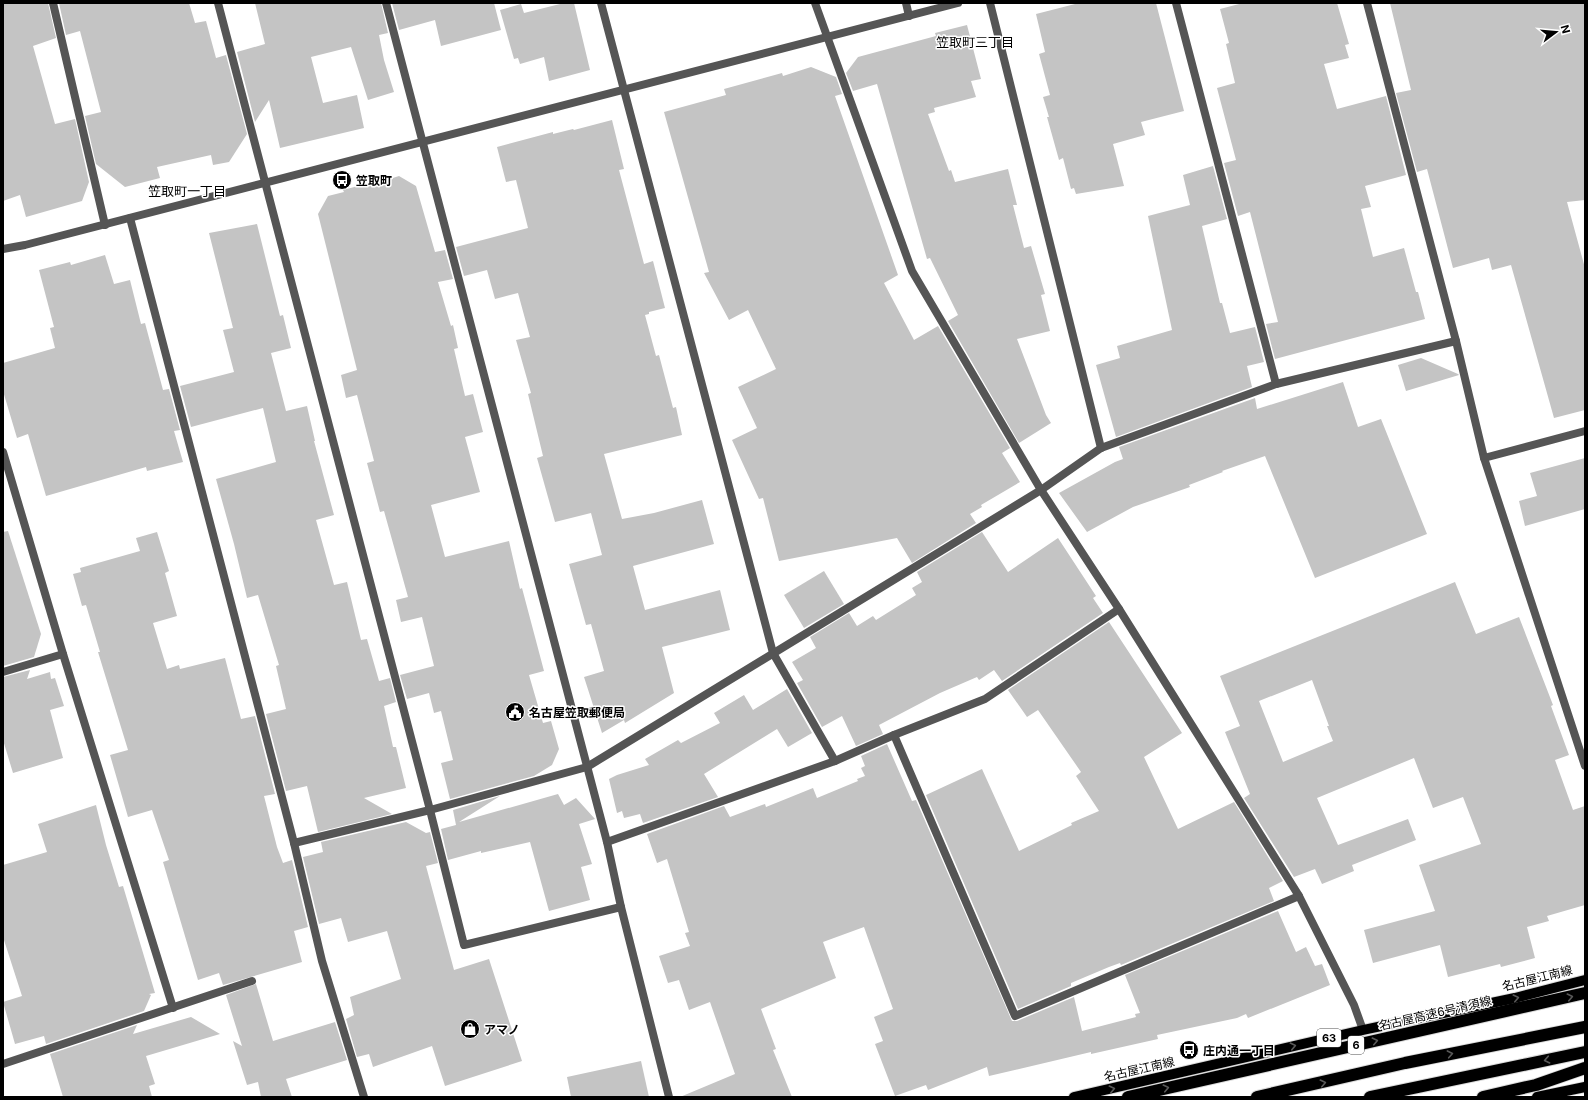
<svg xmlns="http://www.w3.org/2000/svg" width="1588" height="1100" font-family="Inter,'Noto Sans JP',sans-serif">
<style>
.building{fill:#c4c4c4;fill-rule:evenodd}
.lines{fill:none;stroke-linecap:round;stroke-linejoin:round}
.primary-casing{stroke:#dbdbdb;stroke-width:12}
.motorway-casing{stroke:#dbdbdb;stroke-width:14}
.minor{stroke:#555;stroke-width:8}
.tertiary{stroke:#555;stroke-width:8}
.primary{stroke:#000;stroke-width:10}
.motorway{stroke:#000;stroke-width:12}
.oneway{stroke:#595959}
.labels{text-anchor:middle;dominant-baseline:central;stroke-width:3;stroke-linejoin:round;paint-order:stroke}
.shield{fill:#fff;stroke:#4c4c4c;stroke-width:1}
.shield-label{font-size:11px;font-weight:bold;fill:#000}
.poi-label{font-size:12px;font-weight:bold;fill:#000;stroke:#fff;text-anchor:start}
.street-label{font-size:12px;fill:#000;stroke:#fff}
.neighbourhood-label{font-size:13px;fill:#000;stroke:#fff}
</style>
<rect width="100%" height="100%" fill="#fff"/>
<!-- building -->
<g class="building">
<polygon points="3,3 48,3 56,38 33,46 55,124 75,119 89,182 82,201 26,217 20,195 3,201"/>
<polygon points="59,3 189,3 195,23 206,21 216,58 226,55 247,134 229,162 213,165 211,155 157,167 160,178 125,187 96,164 85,116 101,112 80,31 66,35"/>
<polygon points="255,3 381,3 388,33 379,35 384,60 394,92 368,100 351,47 311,57 323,103 357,95 364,128 280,148 269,100 255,122 237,52 265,44"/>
<polygon points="392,3 494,3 501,30 441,46 435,20 399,30"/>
<polygon points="564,3 574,3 590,70 549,81 544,57 520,64 518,58 514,59 500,10 521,4 524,13"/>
<polygon points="1079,3 1156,3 1184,111 1141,122 1145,135 1113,144 1124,186 1076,194 1074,188 1071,189 1063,158 1059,160 1047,117 1049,117 1043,97 1050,95 1039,54 1045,52 1036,14"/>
<polygon points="1243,3 1337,3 1349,44 1345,45 1349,58 1324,64 1337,109 1386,96 1406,175 1365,186 1371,207 1361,209 1373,257 1404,248 1416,292 1418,292 1425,319 1275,359 1266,324 1278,322 1250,212 1238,216 1224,163 1236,160 1217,88 1235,83 1226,44 1229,43 1220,9"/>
<polygon points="1390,3 1585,3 1585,200 1567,202 1585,268 1585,410 1554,418 1511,265 1492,270 1489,258 1453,268 1427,169 1417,172 1396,93 1411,90"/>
<polygon points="967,25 981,79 971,81 976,97 934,108 935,112 928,114 949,171 951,170 955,182 1008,169 1017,205 1013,205 1024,248 1031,246 1045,294 1041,295 1050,331 1017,339 1046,415 1051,423 1019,443 948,321 958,315 930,258 927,259 877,84 853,91 846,73 858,57 936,36 935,33"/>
<polygon points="811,67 836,77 842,94 835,96 898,275 884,283 914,340 938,326 1010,448 1002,453 1020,482 981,505 982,507 970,514 976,523 912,563 897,538 779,561 763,498 759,499 732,440 757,428 738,387 776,369 748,310 729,320 704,273 709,272 664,112 726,95 724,89 782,73 783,76"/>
<polygon points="612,120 624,169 619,170 644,264 653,261 665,308 649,312 649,314 645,315 656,356 659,355 673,408 676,407 682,435 604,454 622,519 654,513 702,500 714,544 633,566 645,610 720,590 730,630 662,647 674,693 625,723 624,720 602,733 584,677 604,671 591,624 586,625 569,564 602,555 591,513 555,522 537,458 543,456 528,394 531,393 516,340 530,337 518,293 495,299 487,270 464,276 456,247 528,228 516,180 506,182 497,147 553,132 553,134 573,129 574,130"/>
<polygon points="1213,166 1227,219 1202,226 1220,303 1222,303 1230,333 1255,327 1264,362 1247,366 1252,387 1116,437 1096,365 1120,358 1117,346 1172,330 1148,216 1190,205 1183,175"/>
<polygon points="399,176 416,186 435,252 445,250 453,279 438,282 451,326 453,325 458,348 454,349 465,396 473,394 483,432 465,437 480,492 431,505 445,557 509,541 520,589 522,588 544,671 529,675 543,723 551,721 559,749 552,765 534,776 450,799 441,763 453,760 441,711 434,713 429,693 407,699 400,675 434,666 422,617 401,622 396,600 408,597 384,511 380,512 367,463 374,461 357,395 346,398 341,375 357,370 318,214 328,196 344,192 343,190 373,182 374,184"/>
<polygon points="257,224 280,316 283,315 291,348 271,353 286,411 307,406 315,441 314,441 334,515 316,520 334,585 347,582 361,640 367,639 379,681 390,678 396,702 384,706 393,747 396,747 406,788 364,798 392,814 318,832 307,786 286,791 266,714 286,709 276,666 279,665 258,595 247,598 234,544 216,479 276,462 263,408 191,427 180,386 234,372 223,330 233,328 209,233"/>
<polygon points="105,255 114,284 130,280 141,324 145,323 163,390 169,389 180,430 174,431 183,462 147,471 146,467 46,496 28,434 17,438 3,391 3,363 55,348 50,328 54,327 39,270 70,262 71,265"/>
<polygon points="1421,358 1458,374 1459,375 1406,391 1398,365"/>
<polygon points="1343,382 1358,427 1381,419 1427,534 1315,578 1265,456 1222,471 1223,472 1189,485 1190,487 1133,507 1087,532 1059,493 1115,462 1123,459 1119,447 1255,398 1257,409"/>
<polygon points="1585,458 1585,509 1525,526 1519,501 1537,496 1530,473"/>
<polygon points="8,531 41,634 34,657 3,666 3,532"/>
<polygon points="157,532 169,571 165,573 177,616 153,623 167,669 179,665 180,669 225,658 241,719 255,716 275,794 264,796 277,847 283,863 292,860 308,927 294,931 302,962 223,985 219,973 198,980 163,862 169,860 152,810 128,817 110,755 128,750 98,652 100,652 86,605 82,606 73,574 81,572 80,568 140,551 136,538"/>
<polygon points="982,532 1008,572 1058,538 1096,596 1093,598 1103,613 1002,681 994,670 979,680 977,677 940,693 879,725 883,734 856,746 842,716 822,727 797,683 803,680 792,662 816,648 810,637 849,613 857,626 873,616 876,620 916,595 912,588 922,582 917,572"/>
<polygon points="824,571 844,604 804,628 784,595"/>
<path d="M1455 582 1476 634 1519 617 1553 705 1551 706 1569 755 1555 760 1573 810 1585 806V905L1547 916 1549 921 1527 927 1535 958 1501 967 1500 964 1448 977 1440 945 1373 963 1364 930 1435 911 1419 865 1481 844 1463 797 1433 808 1414 758 1317 798 1338 845 1408 819 1416 840 1352 865 1354 871 1322 884 1315 869 1294 877 1244 798 1250 794 1225 732 1240 726 1220 676ZM1312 680 1329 726H1327L1333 741 1283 762 1259 701Z"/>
<polygon points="1109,622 1182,733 1144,757 1178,829 1234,802 1283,881 1269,888 1274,901 1121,965 1120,963 1109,967 1071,983 1071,986 1018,1009 926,795 982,769 1019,851 1072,825 1071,823 1099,811 1076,776 1081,772 1038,710 1027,717 1008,690"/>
<polygon points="30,670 27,679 50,672 51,679 55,678 64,706 50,710 63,758 13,773 3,740 3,677"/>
<polygon points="787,689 812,733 788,747 777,729 704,774 718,797 643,823 640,814 624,818 622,811 617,813 609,779 617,775 649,765 645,759 678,740 681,743 720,723 714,713 744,695 753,710"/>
<polygon points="887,744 912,801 916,800 1012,1021 1017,1021 1074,997 1082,1031 1136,1017 1135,1014 1140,1013 1125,975 1278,911 1296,952 1306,947 1315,966 1322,964 1330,985 1248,1018 1246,1014 1237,1018 1157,1035 1158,1039 1091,1054 1091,1052 989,1076 987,1067 928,1090 926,1085 895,1096 875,1044 883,1041 874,1017 893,1009 864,927 823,942 836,978 761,1009 776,1049 773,1050 792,1097 680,1097 735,1074 710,1002 689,1010 679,980 668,983 659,956 690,946 685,933 689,932 667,859 657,863 647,834 724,806 730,817 765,804 766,807 813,788 817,798 858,781 857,779 865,776 861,768 865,766 861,756"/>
<polygon points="558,794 564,805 576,798 595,819 579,824 592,864 581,867 590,900 549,911 530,842 481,853 481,851 448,860 441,829 456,825 453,810 500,796 459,822"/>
<polygon points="96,805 106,845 119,887 123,886 155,993 149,994 151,995 144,1011 46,1044 44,1036 15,1044 3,1002 22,996 3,937 3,865 47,852 38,824"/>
<polygon points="406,822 426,833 430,832 438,863 426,866 454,970 489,959 522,1061 445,1086 432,1046 373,1067 369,1054 357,1057 346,1019 354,1015 350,997 401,979 387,931 348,942 341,918 319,924 303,857 323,852 321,842"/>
<polygon points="256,984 273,1041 335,1022 347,1060 286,1079 292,1097 261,1097 258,1082 247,1085 233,1041 242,1046 226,995"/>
<polygon points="191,1017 220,1034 146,1056 155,1084 149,1086 152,1097 63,1097 50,1054 137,1025 133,1034"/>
<polygon points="641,1061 649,1097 571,1097 567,1077"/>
</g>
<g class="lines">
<defs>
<g id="primary">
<polyline points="1074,1097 1363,1030 1515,998 1585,980"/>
<polyline points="1537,1097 1585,1087"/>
</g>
<g id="motorway">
<polyline points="1128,1097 1585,993"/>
<polyline points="1257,1097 1405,1063 1585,1027"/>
<polyline points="1370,1097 1585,1052"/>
<polyline points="1483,1097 1536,1085 1585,1068"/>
</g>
</defs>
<!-- primary casing -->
<use href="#primary" class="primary-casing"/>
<!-- motorway casing -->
<use href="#motorway" class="motorway-casing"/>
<!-- minor -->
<g class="minor">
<polyline points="53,3 105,225"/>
<polyline points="218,3 430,810 464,945 621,907"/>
<polyline points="386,3 607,842 621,907 669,1097"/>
<polyline points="601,3 773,653 835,761"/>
<polyline points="815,3 912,271 1041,490 1119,609 1299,896 1354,1005 1363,1030"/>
<polyline points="906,3 909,16"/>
<polyline points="990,3 1101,448"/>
<polyline points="1176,3 1276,384"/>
<polyline points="1367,3 1456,341 1484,458 1585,766"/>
<polyline points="130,218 294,843 322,961 364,1097"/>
<polyline points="3,452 63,654 173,1008"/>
<polyline points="1484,458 1585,431"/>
<polyline points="3,672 63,654"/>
<polyline points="894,735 1015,1016 1299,896"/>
<polyline points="607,842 835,761 894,735 985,699 1119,609"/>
<polyline points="294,843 430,810 587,767 1041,490 1101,448 1276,384 1456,341"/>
<polyline points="3,1064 252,981"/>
</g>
<!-- tertiary -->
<polyline class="tertiary" points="3,249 25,245 958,3"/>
<!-- primary -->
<use href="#primary" class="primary"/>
<!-- motorway -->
<use href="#motorway" class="motorway"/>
</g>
<!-- one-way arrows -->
<defs><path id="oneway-chevron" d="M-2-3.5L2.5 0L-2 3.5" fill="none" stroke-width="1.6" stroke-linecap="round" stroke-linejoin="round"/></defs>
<g class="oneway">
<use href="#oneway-chevron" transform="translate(1570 997) rotate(-13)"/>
<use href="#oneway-chevron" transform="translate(1516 998) rotate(-13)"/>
<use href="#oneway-chevron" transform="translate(1375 1041) rotate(-13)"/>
<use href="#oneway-chevron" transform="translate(1293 1046) rotate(-13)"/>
<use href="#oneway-chevron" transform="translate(1450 1054) rotate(-11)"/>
<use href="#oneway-chevron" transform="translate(1547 1060) rotate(168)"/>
<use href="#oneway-chevron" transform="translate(1323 1083) rotate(-13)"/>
<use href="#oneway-chevron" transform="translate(1166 1088) rotate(-13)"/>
<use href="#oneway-chevron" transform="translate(1112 1089) rotate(-13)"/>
</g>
<!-- icons -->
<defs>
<symbol id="bus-disc" viewBox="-11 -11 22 22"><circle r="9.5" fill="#000" stroke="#fff"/><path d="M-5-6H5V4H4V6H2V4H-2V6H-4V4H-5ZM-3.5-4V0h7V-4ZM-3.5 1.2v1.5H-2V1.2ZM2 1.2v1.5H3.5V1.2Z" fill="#fff"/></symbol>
<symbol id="civic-disc" viewBox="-11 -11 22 22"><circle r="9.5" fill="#000" stroke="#fff"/><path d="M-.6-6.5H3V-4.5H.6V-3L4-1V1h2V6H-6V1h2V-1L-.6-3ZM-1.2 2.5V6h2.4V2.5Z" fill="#fff"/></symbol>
<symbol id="shop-disc" viewBox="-11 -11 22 22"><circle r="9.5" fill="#000" stroke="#fff"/><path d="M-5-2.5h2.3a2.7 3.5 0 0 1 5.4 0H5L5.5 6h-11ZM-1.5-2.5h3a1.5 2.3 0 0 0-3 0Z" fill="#fff"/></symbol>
</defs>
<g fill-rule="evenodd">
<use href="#bus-disc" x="331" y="169" width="22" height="22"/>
<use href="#civic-disc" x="504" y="701" width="22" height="22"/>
<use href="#shop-disc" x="459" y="1018" width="22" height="22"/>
<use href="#bus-disc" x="1178" y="1039" width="22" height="22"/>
</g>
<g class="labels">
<!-- shield labels -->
<g class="shield">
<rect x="1317" y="1029" width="24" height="18" rx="3"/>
<rect x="1348" y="1036" width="16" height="18" rx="3"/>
</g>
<g class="shield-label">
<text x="1329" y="1038">63</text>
<text x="1356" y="1045">6</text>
</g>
<!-- poi labels -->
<g class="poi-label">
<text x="356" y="180">笠取町</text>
<text x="529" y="712">名古屋笠取郵便局</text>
<text x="484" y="1029">アマノ</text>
<text x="1203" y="1050">庄内通一丁目</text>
</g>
<!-- street labels -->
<g class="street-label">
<text transform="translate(1537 978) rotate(-14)">名古屋江南線</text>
<text transform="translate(1435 1013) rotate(-13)">名古屋高速6号清須線</text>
<text transform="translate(1139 1069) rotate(-13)">名古屋江南線</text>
</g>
<!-- neighbourhood labels -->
<g class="neighbourhood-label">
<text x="975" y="42">笠取町三丁目</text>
<text x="187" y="191">笠取町一丁目</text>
</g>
</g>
<!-- border -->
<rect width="1588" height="1100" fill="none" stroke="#000000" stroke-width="8"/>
<!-- north arrow -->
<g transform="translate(1556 32) rotate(74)" stroke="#ffffff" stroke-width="3" paint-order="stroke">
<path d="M0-3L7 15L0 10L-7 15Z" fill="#000000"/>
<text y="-6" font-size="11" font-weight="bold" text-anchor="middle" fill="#000000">N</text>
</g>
</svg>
